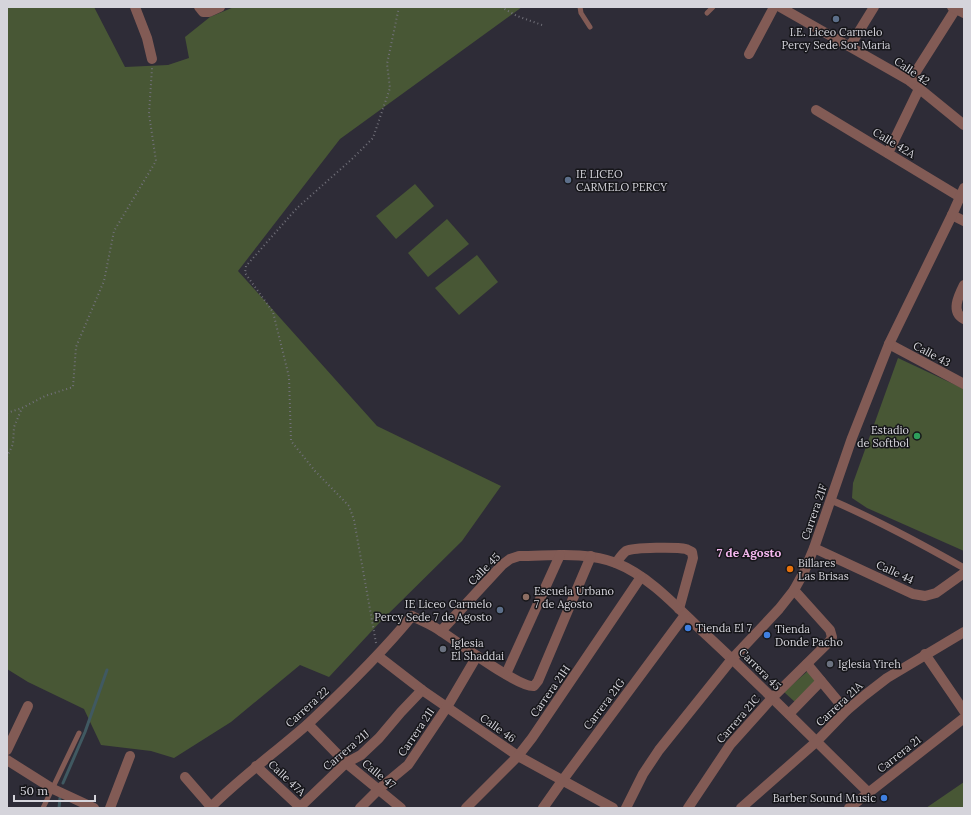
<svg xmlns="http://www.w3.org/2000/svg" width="971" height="815" font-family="Lora,serif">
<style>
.green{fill:#485735}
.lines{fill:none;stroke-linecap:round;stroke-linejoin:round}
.stream{stroke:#405961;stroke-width:3}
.path{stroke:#72717a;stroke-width:2;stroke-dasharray:1 3;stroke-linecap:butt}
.service{stroke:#825b55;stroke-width:5}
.pedestrian{stroke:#825b55;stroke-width:7}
.minor{stroke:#825b55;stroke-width:10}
.tertiary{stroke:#825b55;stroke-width:10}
.service-dot{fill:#5c6f8a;stroke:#16161a;stroke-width:1.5}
.leisure-dot{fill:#2e9e5b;stroke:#16161a;stroke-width:1.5}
.food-dot{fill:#e8710a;stroke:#16161a;stroke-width:1.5}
.education-dot{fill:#8d6e63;stroke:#16161a;stroke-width:1.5}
.shop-dot{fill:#3f7fe0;stroke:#16161a;stroke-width:1.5}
.worship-dot{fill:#6b7280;stroke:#16161a;stroke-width:1.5}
.labels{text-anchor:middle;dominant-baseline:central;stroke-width:3;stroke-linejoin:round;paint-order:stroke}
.poi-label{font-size:11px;fill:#d5d4db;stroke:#16161a;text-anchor:start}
.street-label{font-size:11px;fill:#d5d4db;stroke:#16161a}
.neighbourhood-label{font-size:12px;font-weight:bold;fill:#f3b6ed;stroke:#16161a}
</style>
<rect width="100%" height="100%" fill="#2e2c37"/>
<!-- green -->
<g class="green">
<polygon points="7,7 94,7 125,67 168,65 189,58 185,37 210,17 234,7 522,7 340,139 238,271 377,426 501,486 462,541 381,621 329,677 300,665 231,722 174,758 151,751 101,745 84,709 28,682 7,669"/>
<polygon points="415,184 434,206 396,239 376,216"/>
<polygon points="447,219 469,244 428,277 408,253"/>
<polygon points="477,255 498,282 459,315 435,288"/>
<polygon points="898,358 964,389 964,551 867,508 852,498 853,483"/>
<polygon points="810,669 818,678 795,702 784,692"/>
<polygon points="964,782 964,808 926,808"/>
</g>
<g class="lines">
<!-- stream -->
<g class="stream">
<polyline points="63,783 85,732 107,670"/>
<polyline points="59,808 60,798"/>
</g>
<!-- path -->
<g class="path">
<polyline points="501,7 517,16 542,25"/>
<polyline points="7,413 22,408 45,396 73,387 76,347 104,281 114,231 156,161 149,114 152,68"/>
<polyline points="7,457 13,444 14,427 22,408"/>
<polyline points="376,643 354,520 349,506 315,471 291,441 289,377 273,312 245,273 246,266 297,208 352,159 373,138 390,88 387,64 399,7"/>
</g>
<!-- service -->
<g class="service">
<polyline points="580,7 581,13 590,27"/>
<polyline points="707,13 713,7"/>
<polyline points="43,808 79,733"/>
</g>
<!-- pedestrian -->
<path class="pedestrian" d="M831 500C877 520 920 543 964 568"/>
<!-- minor -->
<g class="minor">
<polyline points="135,7 147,38 152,59"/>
<polyline points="199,7 203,12 209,12 220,7"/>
<polyline points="780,7 910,81 964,125"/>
<polyline points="850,46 874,7"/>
<polyline points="749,54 774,7"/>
<polyline points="910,81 957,7"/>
<polyline points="816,110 960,197"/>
<polyline points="888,153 919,89"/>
<polyline points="952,215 964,221"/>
<path d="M964 285C959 295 950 312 964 319"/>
<polyline points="889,344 964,384"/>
<polyline points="814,548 913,594 925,596 936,593 964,573"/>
<path d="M616 563C619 559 622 554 626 551 634 547 678 547 686 549 688 550 690 551 692 552L693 558 679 609"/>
<path d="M441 631 502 565 510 559 519 556C551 556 586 551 616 563 649 576 676 606 701 630 759 683 813 739 869 793"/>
<polyline points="925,654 964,711"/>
<polyline points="378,656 422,690 518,756 613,808"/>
<polyline points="807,664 846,711"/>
<polyline points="506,674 560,555"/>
<polyline points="789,714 821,681"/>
<polyline points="308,724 346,763 401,808"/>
<polyline points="7,750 28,706"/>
<polyline points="7,760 53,789 94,808"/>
<polyline points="256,766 301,808"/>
<polyline points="185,777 212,808"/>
<polyline points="110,808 130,756"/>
<path d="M210 808C241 777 276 752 309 723 345 689 381 654 412 616 422 621 433 625 442 632 458 642 519 688 534 686L538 681 591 556"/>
<polyline points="299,808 346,763 361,755 379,738 401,712 422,690"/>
<polyline points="360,808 379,789 408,765 447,707 477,656"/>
<polyline points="466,808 518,756 532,738 641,577"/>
<polyline points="543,808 562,781 685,615"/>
<polyline points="688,808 730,745 772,698 829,642 832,637 830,630 794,590"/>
<polyline points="741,808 816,742 846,711 865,695 887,678 964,632"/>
<polyline points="849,808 964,718"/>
</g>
<!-- tertiary -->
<g class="tertiary">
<polyline points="952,7 964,13"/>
<polyline points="626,808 643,774 659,750 732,659 779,609 794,590 804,572 814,548 852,438 889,344 952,215 964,188"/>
</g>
</g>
<!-- markers -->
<g class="service-dot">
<circle cx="836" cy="19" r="4"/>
<circle cx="568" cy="180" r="4"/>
<circle cx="500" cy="610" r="4"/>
</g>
<circle class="leisure-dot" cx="917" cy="436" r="4"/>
<circle class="food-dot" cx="790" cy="569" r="4"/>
<circle class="education-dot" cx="526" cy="597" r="4"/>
<g class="shop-dot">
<circle cx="688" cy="628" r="4"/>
<circle cx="767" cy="635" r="4"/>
<circle cx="884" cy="798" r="4"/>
</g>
<g class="worship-dot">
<circle cx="443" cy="649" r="4"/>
<circle cx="830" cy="664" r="4"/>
</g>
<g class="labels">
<!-- poi labels -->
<g class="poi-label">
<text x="836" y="32" text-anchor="middle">I.E. Liceo Carmelo<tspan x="836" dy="13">Percy Sede Sor Maria</tspan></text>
<text x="576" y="174">IE LICEO<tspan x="576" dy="13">CARMELO PERCY</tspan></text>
<text x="909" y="430" text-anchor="end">Estadio<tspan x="909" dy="13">de Softbol</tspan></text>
<text x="798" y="563">Billares<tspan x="798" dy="13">Las Brisas</tspan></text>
<text x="534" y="591">Escuela Urbano<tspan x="534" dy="13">7 de Agosto</tspan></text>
<text x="492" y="604" text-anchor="end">IE Liceo Carmelo<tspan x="492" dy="13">Percy Sede 7 de Agosto</tspan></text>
<text x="696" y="628">Tienda El 7</text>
<text x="775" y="629">Tienda<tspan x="775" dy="13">Donde Pacho</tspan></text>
<text x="451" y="643">Iglesia<tspan x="451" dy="13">El Shaddai</tspan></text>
<text x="838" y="664">Iglesia Yireh</text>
<text x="876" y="798" text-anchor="end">Barber Sound Music</text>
</g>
<!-- street labels -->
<g class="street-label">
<text transform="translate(912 71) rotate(34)">Calle 42</text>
<text transform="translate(894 143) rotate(31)">Calle 42A</text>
<text transform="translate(932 354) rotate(28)">Calle 43</text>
<text transform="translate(814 512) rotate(-71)">Carrera 21F</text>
<text transform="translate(484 569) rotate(-45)">Calle 45</text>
<text transform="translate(895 572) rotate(25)">Calle 44</text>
<text transform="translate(760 669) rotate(45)">Carrera 45</text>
<text transform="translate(550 691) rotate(-55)">Carrera 21H</text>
<text transform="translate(604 704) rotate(-53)">Carrera 21G</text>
<text transform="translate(839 704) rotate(-43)">Carrera 21A</text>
<text transform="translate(307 707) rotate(-42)">Carrera 22</text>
<text transform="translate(738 719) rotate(-49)">Carrera 21C</text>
<text transform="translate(498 728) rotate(35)">Calle 46</text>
<text transform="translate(416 732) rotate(-56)">Carrera 21I</text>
<text transform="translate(346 750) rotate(-40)">Carrera 21J</text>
<text transform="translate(899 754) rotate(-38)">Carrera 21</text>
<text transform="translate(379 774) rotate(39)">Calle 47</text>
<text transform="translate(287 778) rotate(43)">Calle 47A</text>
</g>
<!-- neighbourhood labels -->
<g class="neighbourhood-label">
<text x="749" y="552">7 de Agosto</text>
</g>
</g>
<!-- border -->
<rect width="971" height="815" fill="none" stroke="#d5d4db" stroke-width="16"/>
<!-- scale -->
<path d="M14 795v6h81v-6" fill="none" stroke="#d5d4db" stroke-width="2"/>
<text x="20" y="795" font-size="12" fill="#d5d4db" stroke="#16161a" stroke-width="3" paint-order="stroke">50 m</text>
</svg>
